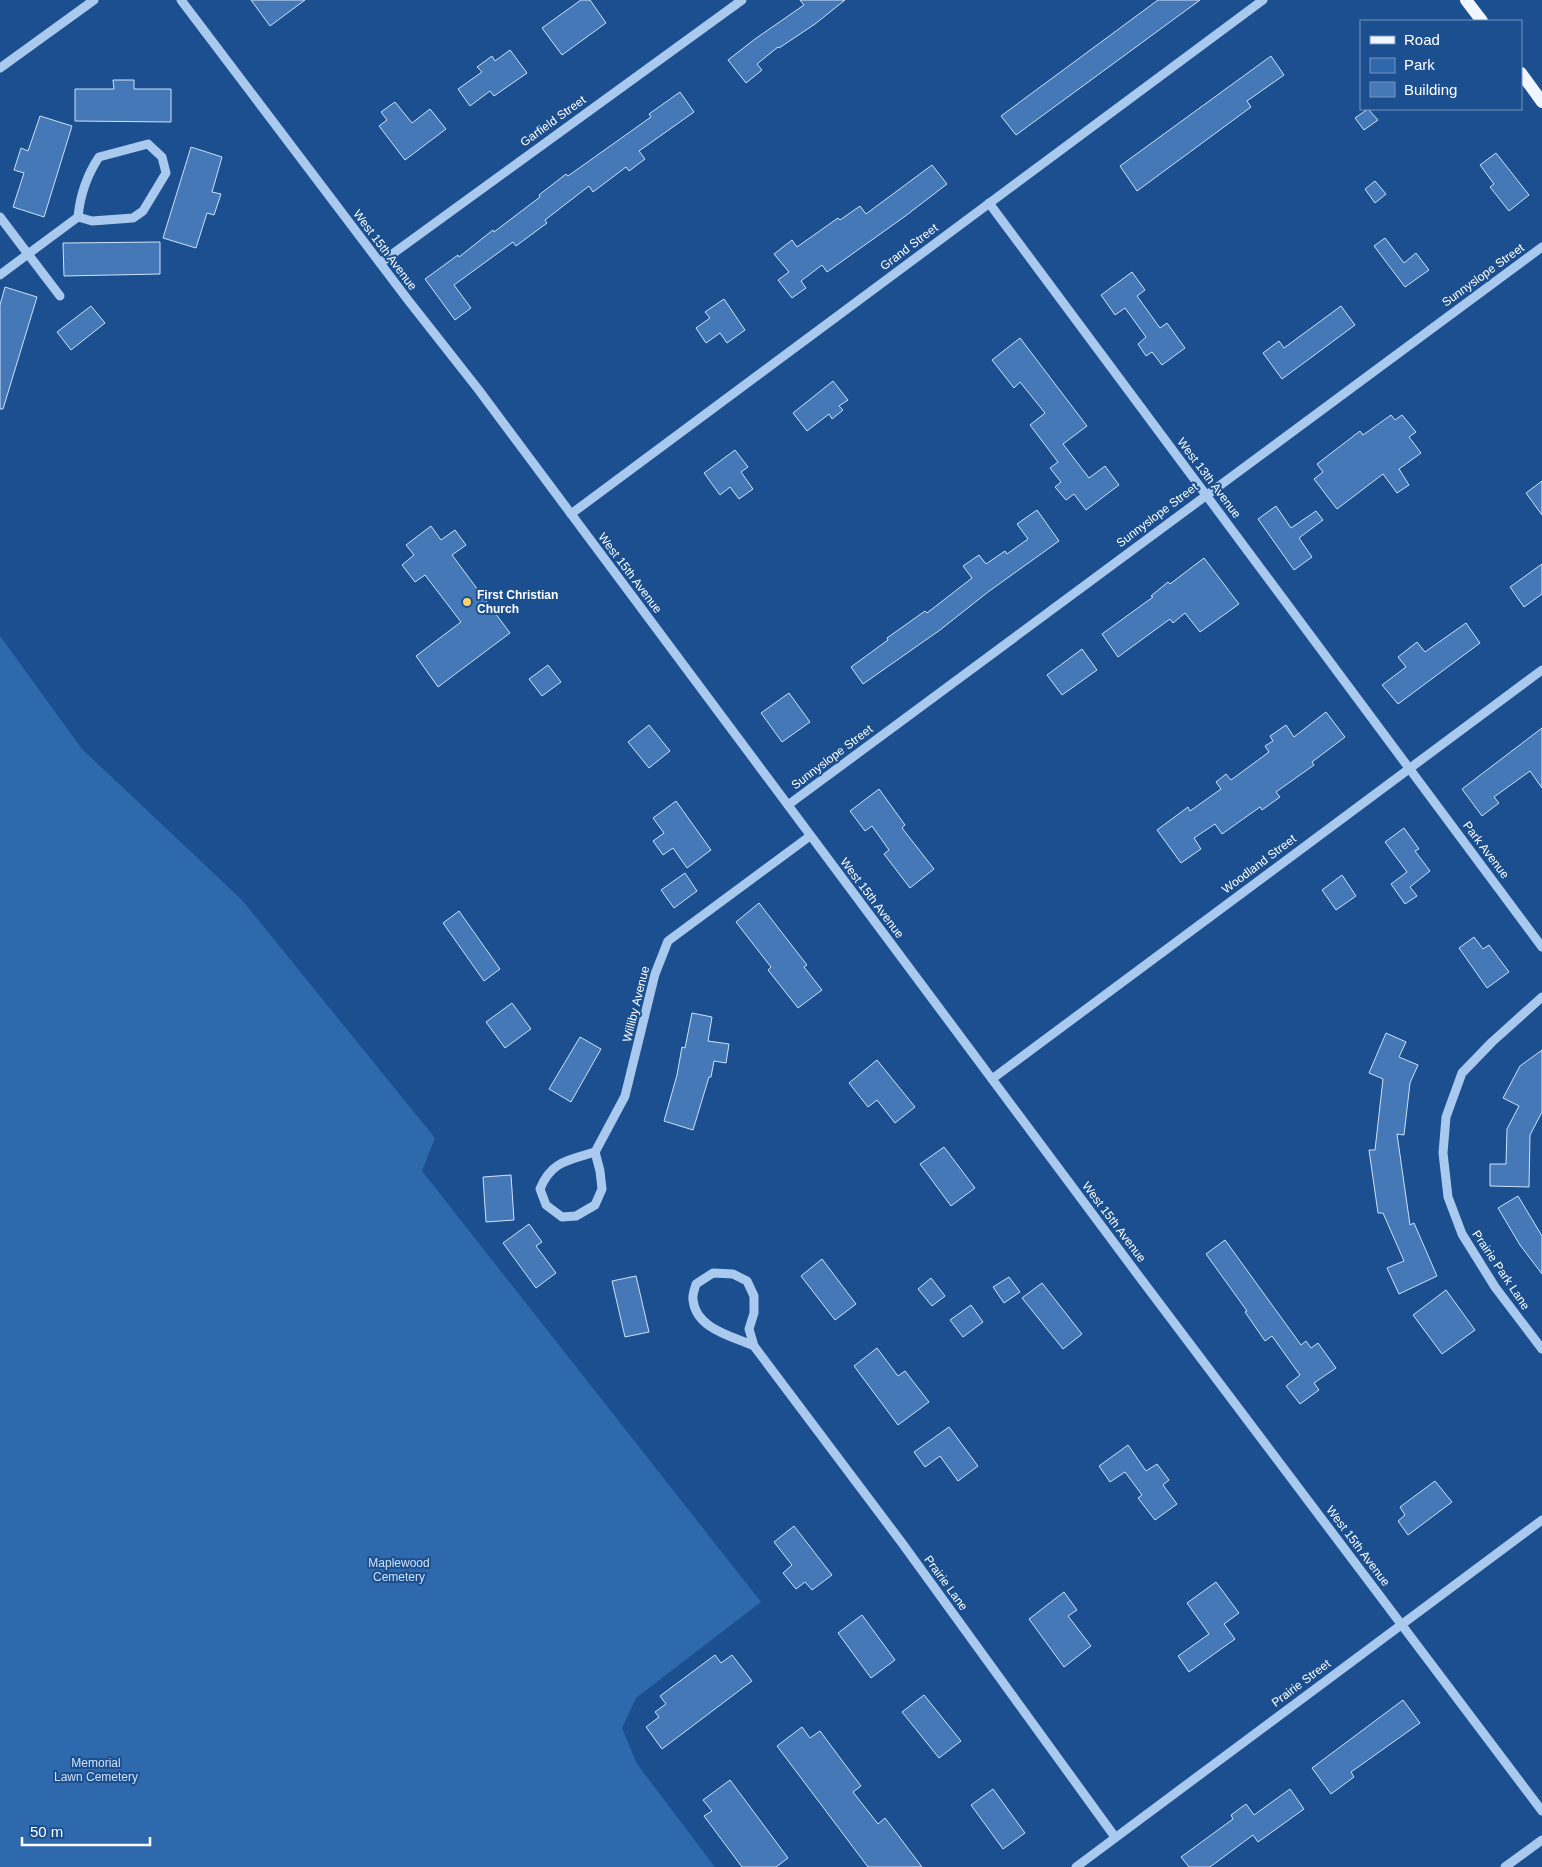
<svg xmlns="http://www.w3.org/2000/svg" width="1542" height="1867" font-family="Arial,sans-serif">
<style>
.green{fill:#2e69ad}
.building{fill:#4478b7;stroke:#cfe3fa}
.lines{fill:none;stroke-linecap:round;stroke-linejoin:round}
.minor{stroke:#a9c9ee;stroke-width:9}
.major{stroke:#f0f6ff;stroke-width:12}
.poi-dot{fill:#ffd166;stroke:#1b4f8f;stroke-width:2}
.labels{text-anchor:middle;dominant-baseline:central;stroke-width:4;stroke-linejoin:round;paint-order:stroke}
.street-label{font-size:12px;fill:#fff;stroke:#1b4f8f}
.poi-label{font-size:12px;font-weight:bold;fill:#fff;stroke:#1b4f8f;text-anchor:start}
.park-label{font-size:12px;fill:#cfe3fa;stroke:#1b4f8f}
</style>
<rect width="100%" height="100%" fill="#1b4f8f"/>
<!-- green -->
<polygon class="green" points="0,636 82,749 242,900 435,1138 422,1171 761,1602 636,1698 622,1728 637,1764 715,1867 0,1867"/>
<!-- building -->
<g class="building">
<polygon points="251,0 305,0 270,26"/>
<polygon points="581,0 590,0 606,23 562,55 542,28"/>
<polygon points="800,0 845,0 815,24 779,48 778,47 757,64 762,70 746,83 728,60 755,39 804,5"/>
<polygon points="1158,0 1200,0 1016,135 1001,116"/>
<polygon points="510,50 527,73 494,96 490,91 470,106 458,89 482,72 477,67 492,56 495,61"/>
<polygon points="1271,56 1284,75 1247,101 1251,107 1137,191 1120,166"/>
<polygon points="113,80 134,80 134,89 171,89 171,122 75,121 75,89 114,89"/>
<polygon points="680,92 694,112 639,151 645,159 629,171 626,167 593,192 589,186 545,220 547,223 516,246 513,242 454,285 471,308 455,320 425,279 458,255 459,257 493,230 494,232 540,197 539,195 566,174 568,176 651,117 649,114"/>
<polygon points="395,102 412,123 430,109 446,129 405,160 379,126 387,120 381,112"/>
<polygon points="1368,109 1378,120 1364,130 1355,118"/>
<polygon points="40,116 72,126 44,217 13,207 24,173 14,170 21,148 28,151"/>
<polygon points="191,147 222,157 212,192 221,194 214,215 207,213 196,248 163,238"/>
<polygon points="1496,153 1529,195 1509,211 1490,187 1494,184 1480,165"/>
<polygon points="932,165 947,184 904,217 827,272 822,265 801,281 806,288 792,298 778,280 789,272 774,254 792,240 797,247 838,218 840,220 860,206 866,214"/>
<polygon points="1375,181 1386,194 1375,203 1365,189"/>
<polygon points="1385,238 1404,263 1416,253 1429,270 1405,287 1374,246"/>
<polygon points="160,242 160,274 64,276 63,243"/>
<polygon points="1132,272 1145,290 1137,296 1160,328 1167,323 1185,348 1162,365 1152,352 1146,356 1138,344 1146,337 1125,308 1115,315 1101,295"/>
<polygon points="5,287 37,297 3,409 0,409 0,305"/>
<polygon points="724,299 745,330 727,343 720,333 706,343 696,328 710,318 705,312"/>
<polygon points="91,306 105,323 71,350 57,332"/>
<polygon points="1341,306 1355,325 1282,379 1263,353 1279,341 1284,348"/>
<polygon points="1020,338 1087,426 1063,444 1089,478 1105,466 1119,485 1086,510 1074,494 1066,500 1055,487 1061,482 1050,468 1058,462 1030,425 1045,413 1020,382 1014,388 992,360"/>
<polygon points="833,381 848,400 839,406 843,410 832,419 829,414 807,431 793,413"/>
<polygon points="1391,415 1395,420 1402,415 1416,432 1409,437 1421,453 1399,469 1409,485 1397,493 1383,474 1337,509 1314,479 1323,472 1317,464 1360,431 1363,435"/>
<polygon points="735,450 748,467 741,472 753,489 739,499 730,487 720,495 704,473"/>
<polygon points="1542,481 1542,515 1526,493"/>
<polygon points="1276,506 1291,528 1316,511 1323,520 1299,538 1312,557 1294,570 1258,519"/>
<polygon points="1037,510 1059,541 988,592 940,630 863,684 851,667 888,640 887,638 925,611 927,613 972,578 963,566 979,555 986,564 1005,551 1007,554 1028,539 1017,524"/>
<polygon points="431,526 441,540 455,530 466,545 452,555 510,633 438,687 416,656 461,622 425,575 415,582 402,565 414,555 406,545"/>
<polygon points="1204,558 1239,604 1200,632 1185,613 1173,623 1170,619 1118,657 1102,634 1153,597 1151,596 1168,582 1170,584"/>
<polygon points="1542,564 1542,594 1524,607 1510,587"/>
<polygon points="1466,623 1480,643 1398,704 1382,685 1406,667 1398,657 1417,642 1425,652"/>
<polygon points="1082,649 1097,670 1062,695 1047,675"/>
<polygon points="548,665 561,682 542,696 529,679"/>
<polygon points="789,693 810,722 782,742 761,713"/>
<polygon points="1326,712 1345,737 1312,762 1314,765 1276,792 1280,797 1262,810 1260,807 1222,834 1215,824 1194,838 1201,849 1181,863 1157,830 1188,807 1190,811 1221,789 1216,782 1226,774 1231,780 1269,752 1265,746 1273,741 1270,736 1286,725 1294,737"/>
<polygon points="649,725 670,751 649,768 628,742"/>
<polygon points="1542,728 1542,788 1530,771 1494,797 1499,803 1482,816 1462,789"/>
<polygon points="879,789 905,825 902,828 934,869 910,888 884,854 889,850 872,826 865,831 850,811"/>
<polygon points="676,801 711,850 687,868 673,848 663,855 653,841 664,833 653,818"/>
<polygon points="1404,828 1419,849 1415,851 1430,871 1410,887 1417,896 1405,904 1391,884 1407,872 1385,842"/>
<polygon points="685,873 697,891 674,908 661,890"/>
<polygon points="1342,875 1356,896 1336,910 1322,890"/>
<polygon points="759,903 807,965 804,967 822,990 798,1008 768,970 771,967 736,922"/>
<polygon points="459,911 500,969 484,981 443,923"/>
<polygon points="1474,937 1483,949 1489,945 1509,972 1487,988 1459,948"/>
<polygon points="512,1003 531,1029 505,1048 486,1022"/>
<polygon points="692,1013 712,1017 708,1041 729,1044 726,1063 714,1061 711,1077 709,1077 693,1130 664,1121 677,1075 682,1047 685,1048"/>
<polygon points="1386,1033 1406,1042 1399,1057 1418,1065 1410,1083 1404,1135 1397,1134 1410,1225 1414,1223 1437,1276 1399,1294 1387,1268 1404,1261 1383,1213 1378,1213 1369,1150 1375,1150 1383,1079 1369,1073"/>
<polygon points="580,1037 601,1049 571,1102 549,1089"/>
<polygon points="1542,1050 1542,1112 1530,1135 1529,1187 1490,1186 1490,1164 1506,1164 1507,1129 1519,1106 1503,1098 1520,1066"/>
<polygon points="877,1060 915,1107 895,1123 877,1100 868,1107 849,1083"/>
<polygon points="944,1147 975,1188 951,1206 920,1164"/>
<polygon points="511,1175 514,1220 486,1222 483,1177"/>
<polygon points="1518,1196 1542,1236 1542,1274 1520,1245 1498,1208"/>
<polygon points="529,1224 542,1242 536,1246 556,1273 536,1288 503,1243"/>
<polygon points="1225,1240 1301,1345 1306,1341 1311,1348 1318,1343 1336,1368 1314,1383 1319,1390 1300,1404 1286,1386 1300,1375 1272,1336 1265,1341 1245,1312 1247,1311 1206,1254"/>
<polygon points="822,1259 856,1304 835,1320 801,1276"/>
<polygon points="636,1276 649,1332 625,1337 612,1281"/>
<polygon points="1009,1277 1020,1292 1004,1303 993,1287"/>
<polygon points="931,1278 945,1296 932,1306 918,1289"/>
<polygon points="1042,1283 1082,1334 1063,1349 1022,1298"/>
<polygon points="1446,1290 1475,1330 1442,1354 1413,1315"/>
<polygon points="971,1305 983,1322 963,1337 950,1320"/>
<polygon points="877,1348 898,1376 905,1371 929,1402 898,1425 854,1366"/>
<polygon points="949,1427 978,1466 958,1481 940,1456 925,1467 914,1452"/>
<polygon points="1128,1445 1146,1471 1157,1464 1169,1480 1163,1485 1177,1504 1155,1520 1138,1498 1142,1495 1125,1472 1110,1482 1099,1466"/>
<polygon points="1435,1481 1452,1502 1408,1535 1398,1521 1405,1515 1400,1507"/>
<polygon points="794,1526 832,1575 812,1590 805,1582 796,1589 783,1573 792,1565 774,1542"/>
<polygon points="1216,1582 1239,1613 1224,1624 1235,1639 1189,1672 1178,1656 1209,1634 1187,1603"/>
<polygon points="1064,1592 1077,1610 1068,1616 1091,1646 1064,1667 1029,1619"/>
<polygon points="862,1615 895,1660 871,1678 838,1633"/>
<polygon points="715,1655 721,1663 732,1655 752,1681 662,1749 646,1727 659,1717 655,1712 666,1704 660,1696"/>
<polygon points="924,1695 961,1741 939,1758 902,1712"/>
<polygon points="1403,1700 1420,1723 1351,1772 1354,1777 1331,1794 1312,1768"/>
<polygon points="802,1727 810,1738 820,1731 861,1786 853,1792 878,1824 885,1818 922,1867 868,1867 777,1746"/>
<polygon points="730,1780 788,1858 776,1867 742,1867 704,1816 712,1811 703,1800"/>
<polygon points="993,1789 1025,1833 1003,1849 971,1805"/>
<polygon points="1290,1789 1304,1809 1258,1842 1253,1835 1210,1867 1189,1867 1181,1857 1233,1819 1231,1815 1246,1804 1254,1815"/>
</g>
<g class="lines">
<!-- minor -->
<g class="minor">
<polyline points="181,0 408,300 478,389 1138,1275 1542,1811"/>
<polyline points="0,68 94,0"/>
<polyline points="989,203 1542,947"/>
<polyline points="0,217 28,254 0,275"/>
<polyline points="380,263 742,0"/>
<path d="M60 296 28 254 78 217C80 196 87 175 99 157L148 144 162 157 166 173 143 211 133 218 92 221 78 217"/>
<polyline points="571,514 1263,0"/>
<polyline points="788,805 1542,247"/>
<polyline points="1542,997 1492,1042 1462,1073 1446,1117 1443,1153 1448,1197 1462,1234 1495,1287 1542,1349"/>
<polyline points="992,1079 1542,670"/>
<polyline points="595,1152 625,1096 655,974 668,941 810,836"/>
<path d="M595 1152 600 1171 602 1189 595 1205 576 1216 562 1217 546 1205 540 1189C551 1161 569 1160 595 1152Z"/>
<path d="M754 1346C732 1336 696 1329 693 1300 692 1295 695 1288 696 1284L713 1273 733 1274 747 1281 754 1296V1313L749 1329 754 1346 902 1543 1115 1837"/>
<polyline points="1076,1867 1542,1520"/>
<polyline points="1505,1867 1542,1840"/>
</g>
<!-- major -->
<g class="major">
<polyline points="1466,0 1482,21"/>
<polyline points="1521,73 1542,102"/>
</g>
</g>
<!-- markers -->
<circle class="poi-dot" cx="467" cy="602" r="5"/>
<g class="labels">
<!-- street labels -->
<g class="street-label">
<text transform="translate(553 121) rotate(-36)">Garfield Street</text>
<text transform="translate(909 247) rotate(-37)">Grand Street</text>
<text transform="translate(385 250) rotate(53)">West 15th Avenue</text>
<text transform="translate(1483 275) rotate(-36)">Sunnyslope Street</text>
<text transform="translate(1209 478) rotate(53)">West 13th Avenue</text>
<text transform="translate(1157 515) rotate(-37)">Sunnyslope Street</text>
<text transform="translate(630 573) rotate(53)">West 15th Avenue</text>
<text transform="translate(832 757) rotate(-37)">Sunnyslope Street</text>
<text transform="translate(1486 850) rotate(53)">Park Avenue</text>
<text transform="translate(1259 864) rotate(-37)">Woodland Street</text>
<text transform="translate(872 898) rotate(53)">West 15th Avenue</text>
<text transform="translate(636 1004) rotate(-76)">Williby Avenue</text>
<text transform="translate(1114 1222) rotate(53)">West 15th Avenue</text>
<text transform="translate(1501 1270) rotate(56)">Prairie Park Lane</text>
<text transform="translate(1358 1546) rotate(53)">West 15th Avenue</text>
<text transform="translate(946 1583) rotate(54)">Prairie Lane</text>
<text transform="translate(1301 1683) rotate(-37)">Prairie Street</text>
</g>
<!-- poi labels -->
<g class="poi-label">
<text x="477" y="595">First Christian<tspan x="477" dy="14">Church</tspan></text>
</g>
<!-- park labels -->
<g class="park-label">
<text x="399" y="1563">Maplewood<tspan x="399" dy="14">Cemetery</tspan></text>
<text x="96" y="1763">Memorial<tspan x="96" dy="14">Lawn Cemetery</tspan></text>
</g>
</g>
<!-- legend -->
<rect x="1360" y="20" width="162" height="90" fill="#1b4f8f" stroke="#7695bc"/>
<rect x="1370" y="36" width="25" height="8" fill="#f0f6ff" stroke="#7695bc"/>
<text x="1404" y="45" font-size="15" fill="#ffffff">Road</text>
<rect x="1370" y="58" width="25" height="15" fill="#2e69ad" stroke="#7695bc"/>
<text x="1404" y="70" font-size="15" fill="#ffffff">Park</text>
<rect x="1370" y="82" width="25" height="15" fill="#4478b7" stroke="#7695bc"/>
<text x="1404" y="95" font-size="15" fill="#ffffff">Building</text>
<!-- scale -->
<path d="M22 1837v8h128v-8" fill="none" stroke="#ffffff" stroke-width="2.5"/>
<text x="30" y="1837" font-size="15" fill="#ffffff" stroke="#1b4f8f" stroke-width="4" paint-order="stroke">50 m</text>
</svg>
